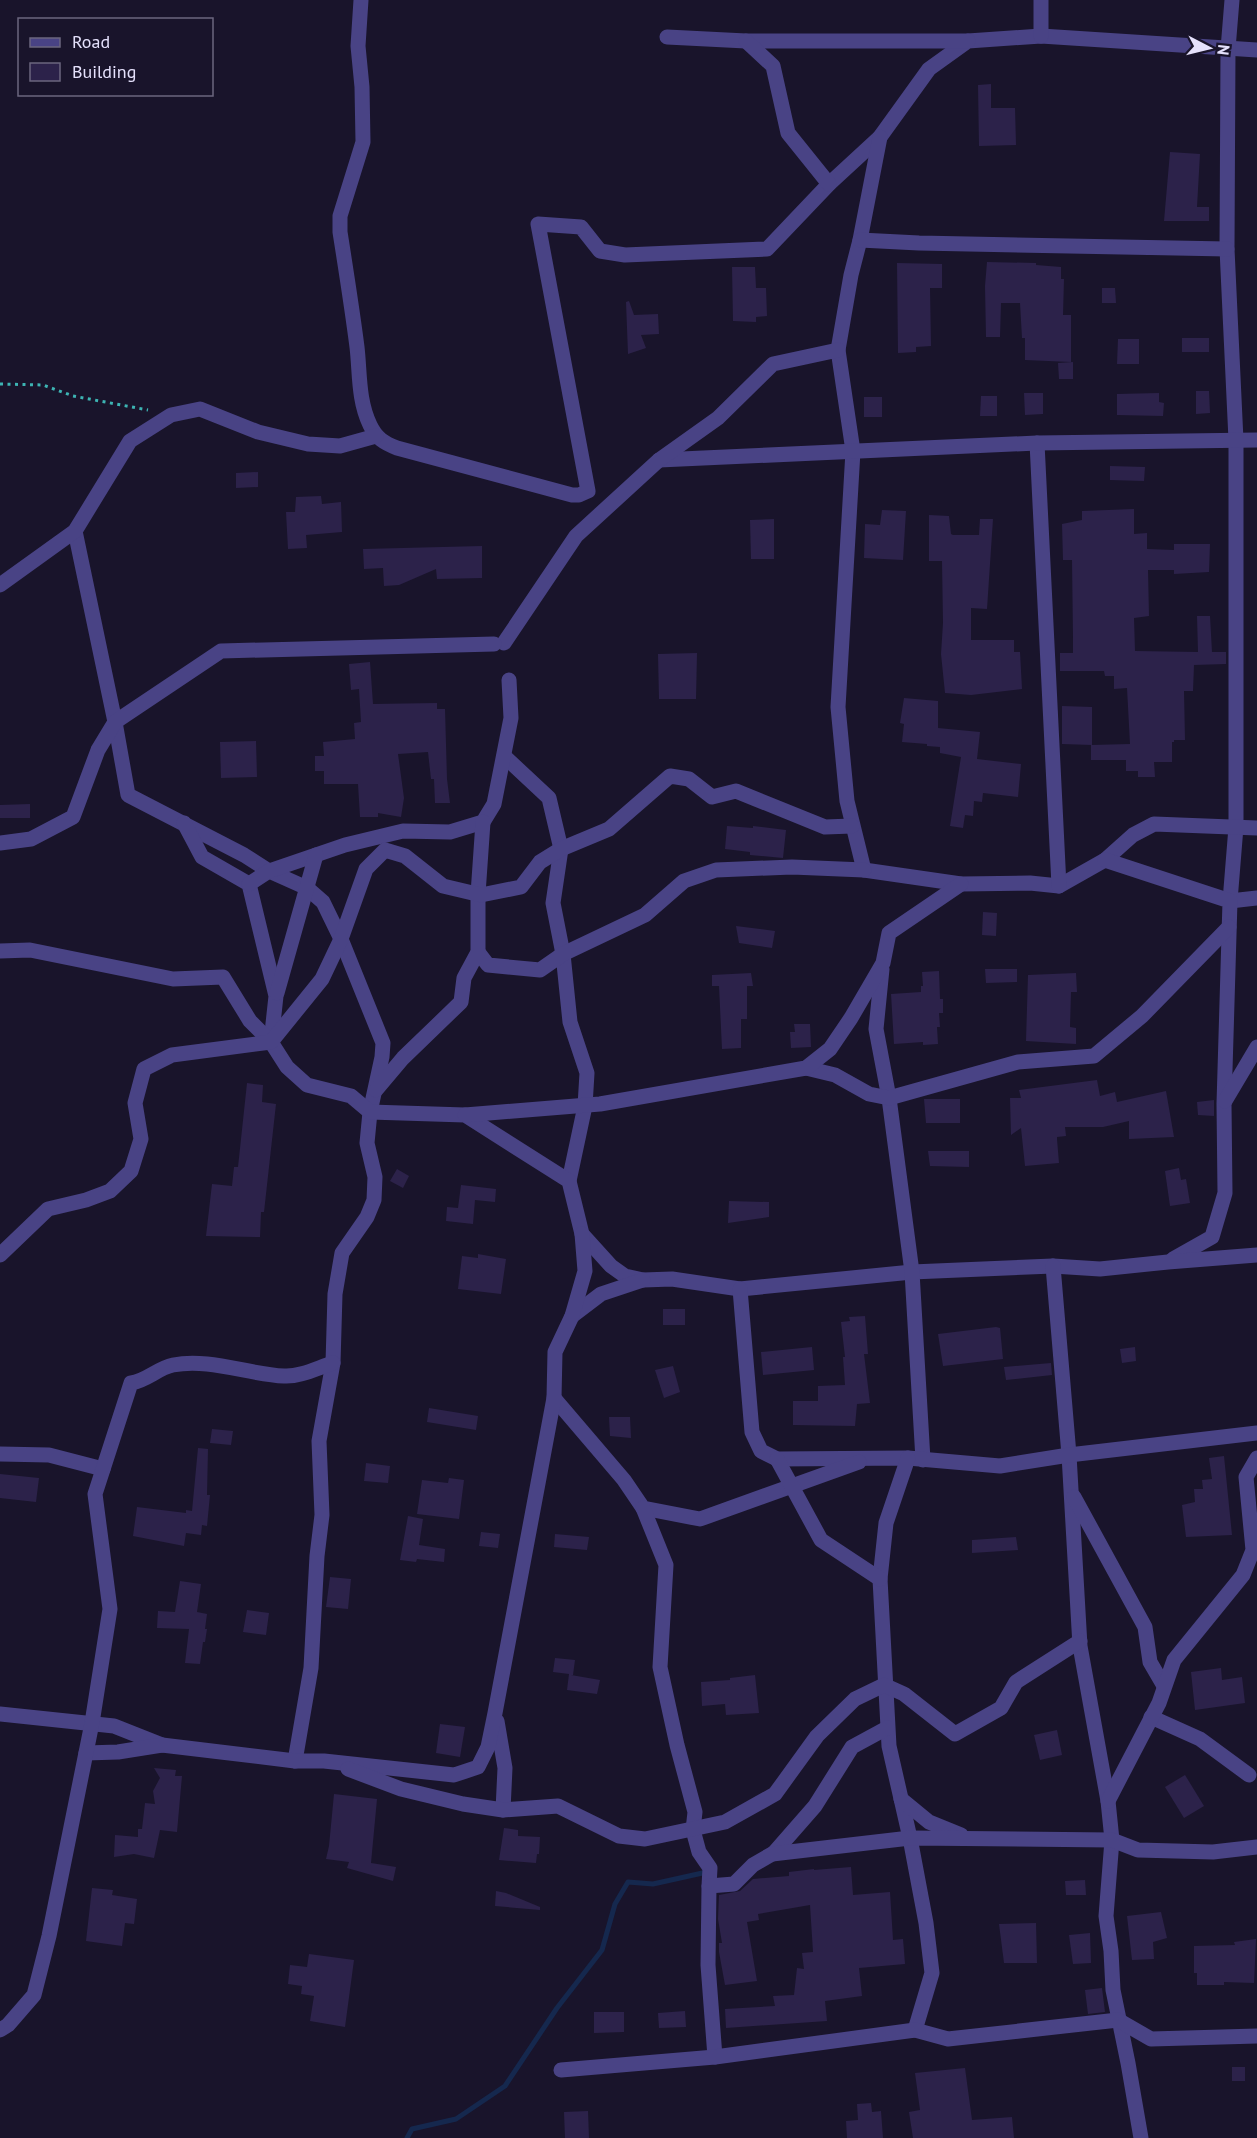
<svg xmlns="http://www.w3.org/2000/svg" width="1257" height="2138" font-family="'PT Sans',sans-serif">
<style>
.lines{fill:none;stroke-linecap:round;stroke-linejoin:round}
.stream{stroke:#15284e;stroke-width:5}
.building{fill:#2c224a}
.path{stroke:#3db4b3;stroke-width:3;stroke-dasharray:3 4.5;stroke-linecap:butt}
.minor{stroke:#494385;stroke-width:15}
</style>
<rect width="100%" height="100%" fill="#19142b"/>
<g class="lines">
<!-- stream -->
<polyline class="stream" points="407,2138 412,2129 456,2119 505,2086 557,2008 602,1950 615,1904 628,1882 653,1884 707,1872"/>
</g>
<!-- building -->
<g class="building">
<polygon points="991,84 991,108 1015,108 1016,145 979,146 978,85"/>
<polygon points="1170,152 1200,154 1197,207 1209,207 1209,221 1164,221"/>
<polygon points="987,262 1036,263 1036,265 1061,267 1061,279 1064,279 1063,315 1071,315 1071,362 1025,360 1025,338 1022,338 1020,303 1001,303 1000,337 986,337 985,286"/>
<polygon points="897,263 942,264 942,288 930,288 931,346 916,347 916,352 898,353"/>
<polygon points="732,267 755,267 756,288 766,288 767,316 756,317 756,322 733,321"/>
<polygon points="1102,288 1115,288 1116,303 1102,303"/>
<polygon points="629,301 634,315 658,314 659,334 641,335 646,348 628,354 626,302"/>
<rect x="1182" y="338" width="27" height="14"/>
<polygon points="1118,339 1139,339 1139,364 1117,364"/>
<polygon points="1073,362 1073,379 1059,379 1058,363"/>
<polygon points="1196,391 1209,391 1210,413 1196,414"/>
<polygon points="1024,393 1043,393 1043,414 1025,415"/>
<polygon points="1159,393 1159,402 1164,403 1163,416 1117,415 1117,394"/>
<polygon points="981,396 997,396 997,416 980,416"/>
<rect x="864" y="397" width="18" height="20"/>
<polygon points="1110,466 1145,467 1144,481 1110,480"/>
<polygon points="258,472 258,487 236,488 236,473"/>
<polygon points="321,496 322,504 341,502 342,532 306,535 307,548 288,549 286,512 295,512 296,497"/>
<polygon points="1134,509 1134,534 1147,533 1147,549 1174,550 1174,544 1210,544 1209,572 1174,574 1174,570 1148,570 1149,616 1134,618 1135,651 1198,652 1197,616 1210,616 1212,652 1226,652 1226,664 1194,665 1193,691 1184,691 1185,740 1174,740 1174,742 1172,742 1172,762 1154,762 1155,777 1138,777 1138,771 1126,771 1126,760 1091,760 1091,745 1130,744 1127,688 1114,689 1114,676 1105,676 1104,671 1060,671 1060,653 1073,653 1073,638 1072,560 1063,560 1062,524 1082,520 1082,511"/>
<polygon points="882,510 906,511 903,560 864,558 865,524 880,525"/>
<polygon points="929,515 949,516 951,534 953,535 979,535 980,519 993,519 987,609 971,608 971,640 1014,640 1014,652 1020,652 1022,689 971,695 945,693 941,654 943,623 942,561 929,561"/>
<polygon points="774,519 774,559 751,559 750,520"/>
<polygon points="482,546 482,578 437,579 436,569 399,585 384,586 383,568 364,569 363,549"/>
<polygon points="697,653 696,699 659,699 658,654"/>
<polygon points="370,662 373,704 437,703 437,709 445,709 447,779 450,803 435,803 434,779 431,779 428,752 398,754 404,798 401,817 378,813 378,817 360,817 358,784 324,784 324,771 315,771 315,756 324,756 323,742 355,739 354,723 361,722 359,689 351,690 349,664"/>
<polygon points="904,698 938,701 938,728 980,732 977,759 1021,764 1018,797 983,793 982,802 974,801 973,816 965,815 963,828 950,826 961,757 940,753 940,747 927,746 927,744 902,742 904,724 900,723"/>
<polygon points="1062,706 1092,707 1092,745 1062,744"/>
<polygon points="256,741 257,777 221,778 220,742"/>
<polygon points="30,804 30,818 0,818 0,805"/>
<polygon points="727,826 753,828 753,826 786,830 783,858 750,855 750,852 725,849"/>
<polygon points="983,912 997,913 996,936 982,935"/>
<polygon points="736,926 775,931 772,948 739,943"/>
<polygon points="985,969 1017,969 1017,982 986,983"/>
<polygon points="939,971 940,999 943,999 943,1013 939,1013 940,1027 937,1027 938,1044 923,1045 923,1042 894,1044 891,994 921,992 921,986 923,986 922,972"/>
<polygon points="751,973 753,986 747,986 747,1019 741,1019 741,1048 722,1049 719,986 712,986 712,975"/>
<polygon points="1076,973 1077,992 1071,992 1070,1027 1076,1028 1076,1044 1026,1041 1028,975"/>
<polygon points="794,1024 810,1024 811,1047 791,1048 790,1032 795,1032"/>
<polygon points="1097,1080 1100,1096 1115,1092 1117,1102 1166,1091 1174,1137 1129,1139 1129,1121 1103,1127 1065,1127 1066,1136 1057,1137 1057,1139 1059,1163 1025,1166 1021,1128 1011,1135 1010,1098 1021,1098 1019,1090"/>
<polygon points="247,1083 263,1085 262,1102 276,1104 264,1212 261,1212 260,1237 206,1236 212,1184 232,1186 234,1167 238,1167"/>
<polygon points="924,1099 960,1099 960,1123 926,1123"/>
<polygon points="1214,1100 1214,1116 1198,1115 1197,1102"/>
<polygon points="928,1151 969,1151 969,1167 930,1166"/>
<polygon points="1179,1168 1181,1180 1186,1179 1190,1203 1170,1206 1165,1171"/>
<polygon points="397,1169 409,1176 403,1188 390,1181"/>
<polygon points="461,1185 496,1189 495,1202 475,1200 473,1224 446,1221 447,1207 458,1208"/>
<polygon points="729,1201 769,1202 769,1217 728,1223"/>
<polygon points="478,1254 506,1259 501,1294 458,1289 462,1256 478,1258"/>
<rect x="663" y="1309" width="22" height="16"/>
<polygon points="865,1316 868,1354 864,1354 870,1403 857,1404 855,1426 793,1425 793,1401 818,1401 818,1386 845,1385 843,1357 845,1357 841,1322 850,1321 849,1317"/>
<polygon points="996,1327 1000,1328 1003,1359 943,1366 938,1334"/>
<polygon points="812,1347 814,1370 763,1375 761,1352"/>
<polygon points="1135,1347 1136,1361 1122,1363 1120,1349"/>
<polygon points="1051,1363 1052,1375 1006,1380 1004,1367"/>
<polygon points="673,1366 680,1392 664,1398 655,1370"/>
<polygon points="429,1408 478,1416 476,1430 427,1422"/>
<polygon points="609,1417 630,1417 631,1438 610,1436"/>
<polygon points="212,1429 233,1431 231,1445 210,1443"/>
<polygon points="198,1448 208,1449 207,1495 210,1495 207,1526 202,1525 201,1535 186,1533 184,1546 133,1536 137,1507 186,1513 186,1510 192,1511"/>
<polygon points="1224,1456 1232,1535 1186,1537 1182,1505 1195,1502 1194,1489 1203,1489 1202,1480 1212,1479 1209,1458"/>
<polygon points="366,1463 390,1466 388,1483 364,1481"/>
<polygon points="0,1474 39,1478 36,1502 0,1498"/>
<polygon points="449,1478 464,1480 459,1519 417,1514 422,1480 448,1483"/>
<polygon points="408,1516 423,1519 419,1545 445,1549 444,1562 417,1559 416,1562 400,1560"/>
<polygon points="481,1532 500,1534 498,1548 479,1546"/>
<polygon points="555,1534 589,1537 587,1550 554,1547"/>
<polygon points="1016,1537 1018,1550 972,1553 972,1540"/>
<polygon points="330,1577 351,1579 348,1609 326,1607"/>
<polygon points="180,1581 201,1584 197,1612 207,1614 205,1629 207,1629 205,1642 203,1642 200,1664 185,1663 189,1629 157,1628 158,1611 175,1612"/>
<polygon points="247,1610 269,1613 266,1635 243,1632"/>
<polygon points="555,1658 575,1660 573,1675 571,1675 600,1680 597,1694 567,1690 569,1674 553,1672"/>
<polygon points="1221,1668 1222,1680 1242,1677 1245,1703 1195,1710 1191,1672"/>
<polygon points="755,1675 759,1713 726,1715 725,1704 702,1706 701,1682 730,1680 730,1678"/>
<polygon points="440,1724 465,1727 460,1757 436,1753"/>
<polygon points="1057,1730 1062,1755 1040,1760 1034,1735"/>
<polygon points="154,1768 176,1770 175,1776 182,1776 177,1832 160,1830 154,1858 134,1854 114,1857 115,1835 138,1837 138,1829 142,1829 145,1803 155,1804 153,1791 160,1778"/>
<polygon points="1185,1775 1204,1806 1184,1818 1165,1787"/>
<polygon points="334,1794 377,1799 371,1863 396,1867 393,1881 347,1868 349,1862 326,1859 329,1846"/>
<polygon points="504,1828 518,1830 518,1836 540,1837 539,1854 537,1854 536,1863 499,1860"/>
<polygon points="851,1867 853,1895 890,1892 893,1940 903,1939 905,1964 859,1968 862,1996 825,2001 827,2021 726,2028 725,2009 775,2006 773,1996 794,1995 797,1968 804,1969 802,1953 813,1952 810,1905 758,1914 759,1920 747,1922 757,1981 725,1985 719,1952 719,1943 722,1943 718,1919 719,1895 740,1891 753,1879 789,1876 789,1872 814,1869 814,1870"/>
<polygon points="1085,1880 1086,1895 1066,1895 1065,1881"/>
<polygon points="92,1888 113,1890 112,1895 137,1899 134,1924 125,1923 122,1946 86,1941"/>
<polygon points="496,1891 506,1893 540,1907 540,1910 495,1906"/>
<polygon points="1161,1912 1167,1938 1153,1942 1154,1959 1132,1960 1127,1916"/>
<polygon points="1036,1923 1037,1963 1004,1963 999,1924"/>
<polygon points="1090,1933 1091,1963 1073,1964 1069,1935"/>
<polygon points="1256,1939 1254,1983 1224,1982 1224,1985 1197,1985 1197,1973 1194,1973 1194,1946 1235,1945 1234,1942"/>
<polygon points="309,1954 354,1960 345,2027 310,2021 314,1996 301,1994 302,1986 288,1984 290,1965 307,1967"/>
<polygon points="1102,1988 1105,2012 1088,2014 1085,1990"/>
<polygon points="685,2011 686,2027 659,2028 658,2013"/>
<polygon points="594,2012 624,2012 624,2032 594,2033"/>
<rect x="1232" y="2067" width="13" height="14"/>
<polygon points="965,2068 972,2120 1012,2117 1014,2138 913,2138 909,2112 920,2110 915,2073"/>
<polygon points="871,2103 872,2112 881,2111 883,2138 847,2138 846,2121 858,2120 857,2104"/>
<polygon points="588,2111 589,2138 565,2138 564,2112"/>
</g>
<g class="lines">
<!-- path -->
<polyline class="path" points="0,384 43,385 73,396 148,410"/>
<!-- minor -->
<g class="minor">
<path d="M361 0 358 46 362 87 363 142 340 216V232C346 270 352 308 357 347 360 373 358 400 370 425 376 438 384 443 397 448L572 495H579L588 491 538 224 581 227 600 251 625 255 767 249 829 184 880 137 929 69 968 41 1041 36 1257 50"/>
<polyline points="1041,0 1041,36"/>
<polyline points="1232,0 1228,49 1227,249 1236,440 1236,827 1230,901 1257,898"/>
<polyline points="667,37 746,41 968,41"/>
<polyline points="746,41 773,66 788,133 829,184"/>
<polyline points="880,137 860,240 851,275 838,350 853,451 838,707 847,801 864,870 961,884 1030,883 1059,886 1105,860 1133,835 1154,824 1257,828"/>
<polyline points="860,240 919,243 1227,249"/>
<polyline points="1037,443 1059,886"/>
<polyline points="659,460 1037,443 1257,440"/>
<polyline points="75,531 115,722 128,795 244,855 269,871 307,888 323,902 341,939 383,1043 382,1057 370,1112 367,1143 375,1177 374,1200 367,1217 342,1253 335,1294 333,1363 319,1441 322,1515 317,1556 311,1668 295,1761"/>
<polyline points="0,585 75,531 130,441 171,415 200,409 258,432 308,444 340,446 376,436"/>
<polyline points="504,643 576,536 659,460 718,418 773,364 838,350"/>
<polyline points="504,756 549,798 561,849 553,903 563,954 570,1022 587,1073 585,1106 569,1181"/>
<polyline points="184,823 202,857 249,884 276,996 271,1042"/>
<polyline points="0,843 31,839 73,817 98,750 115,722 221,651 494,644"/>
<polyline points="1105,860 1230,901 1224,1104 1225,1193 1212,1237 1173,1259"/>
<polyline points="249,884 269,871 345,845 403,831 450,832 483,822 494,804 511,718 509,680"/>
<polyline points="0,951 30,950 173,979 223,977 250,1021 271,1042 287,1067 307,1085 351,1096 370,1112 465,1115 569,1181 582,1234 611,1266 625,1276 643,1280 672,1279 740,1289 912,1272 1053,1266 1100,1269 1168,1262 1257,1255"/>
<polyline points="478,952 488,965 540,970 563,954 645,915 684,881 716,870 792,867 864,870"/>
<polyline points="882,969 876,1029 889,1098 912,1272 923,1460"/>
<polyline points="277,993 316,855"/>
<polyline points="806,1068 835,1075 869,1094 889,1098 1018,1062 1094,1056 1142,1016 1229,927"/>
<polyline points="376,1090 403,1058 461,1002 464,978 478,952 478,894 483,822"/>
<polyline points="1225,1101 1257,1047"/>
<polyline points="465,1115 600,1104 806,1068 830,1049 851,1018 883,963 889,933 961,884"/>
<polyline points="0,1255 48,1209 86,1200 110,1191 131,1171 141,1139 135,1103 144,1069 172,1055 271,1042 322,979 341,939 366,869 385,850 405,856 443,886 481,895 521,887 540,862 561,849 609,829 670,776 689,779 712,797 736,791 825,827 852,826"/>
<polyline points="1053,1266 1069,1455 1080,1646 1108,1801 1112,1840 1106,1916 1111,1951 1113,1990 1128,2063 1141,2138"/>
<polyline points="740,1289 752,1432 761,1451 777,1459 908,1458 1000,1466 1069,1455 1257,1433"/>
<polyline points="572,1316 601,1294 643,1280"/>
<polyline points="554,1398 624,1480 643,1508 700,1519 859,1462"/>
<polyline points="0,1454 49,1455 103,1469"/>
<polyline points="908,1458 886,1523 880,1579 889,1746 910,1838 926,1923 932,1973 915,2030"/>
<polyline points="777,1459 821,1540 880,1579"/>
<polyline points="1074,1497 1145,1627 1150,1662 1164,1686"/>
<polyline points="643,1508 666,1565 660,1667 677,1745 695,1812 693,1830 699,1852 710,1868 709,1886"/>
<polyline points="0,1714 114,1726 162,1745"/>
<polyline points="1151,1717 1200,1739 1249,1775"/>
<polyline points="497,1721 505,1768 503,1810"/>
<polyline points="86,1753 118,1752 162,1745 295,1761 324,1761 454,1775 478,1767 488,1747 495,1713 554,1398 555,1352 572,1316 585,1271 582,1234"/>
<polyline points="348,1769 401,1789 463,1804 503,1810 558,1806 619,1836 645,1839 725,1822 775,1794 817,1736 855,1699 884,1685 904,1694 955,1734 1001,1708 1016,1682 1080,1641"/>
<polyline points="901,1799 929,1822 961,1835"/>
<polyline points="1108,1801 1159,1703 1174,1660 1243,1575 1253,1550 1246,1477 1257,1458"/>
<polyline points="773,1854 815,1806 852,1747 887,1728"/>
<path d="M0 2030 8 2025 34 1995 49 1936 92 1723 110 1609 95 1494 131 1383C146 1381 158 1368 173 1365 209 1358 247 1374 284 1376 300 1377 317 1368 333 1363"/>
<polyline points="715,2057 708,1965 709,1886 734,1884 753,1865 772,1854 910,1838 1112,1840 1138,1850 1213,1852 1257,1847"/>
<polyline points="561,2070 715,2057 915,2030 948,2039 1118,2020 1151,2039 1257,2036"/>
</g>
</g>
<!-- legend -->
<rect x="18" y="18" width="195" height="78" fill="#19142b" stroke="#6b667f" stroke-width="1.5"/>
<rect x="30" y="38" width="30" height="9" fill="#494385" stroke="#6b667f" stroke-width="1.5"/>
<text x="72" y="48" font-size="18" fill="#e5e1fc">Road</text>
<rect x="30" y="63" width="30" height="18" fill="#2c224a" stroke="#6b667f" stroke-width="1.5"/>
<text x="72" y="78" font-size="18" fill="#e5e1fc">Building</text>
<!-- north arrow -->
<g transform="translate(1209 48) rotate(97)" stroke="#19142b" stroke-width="4.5" paint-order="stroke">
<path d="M0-4.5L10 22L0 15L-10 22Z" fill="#e5e1fc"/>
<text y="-9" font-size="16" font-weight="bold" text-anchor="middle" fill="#e5e1fc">N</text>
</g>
</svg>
